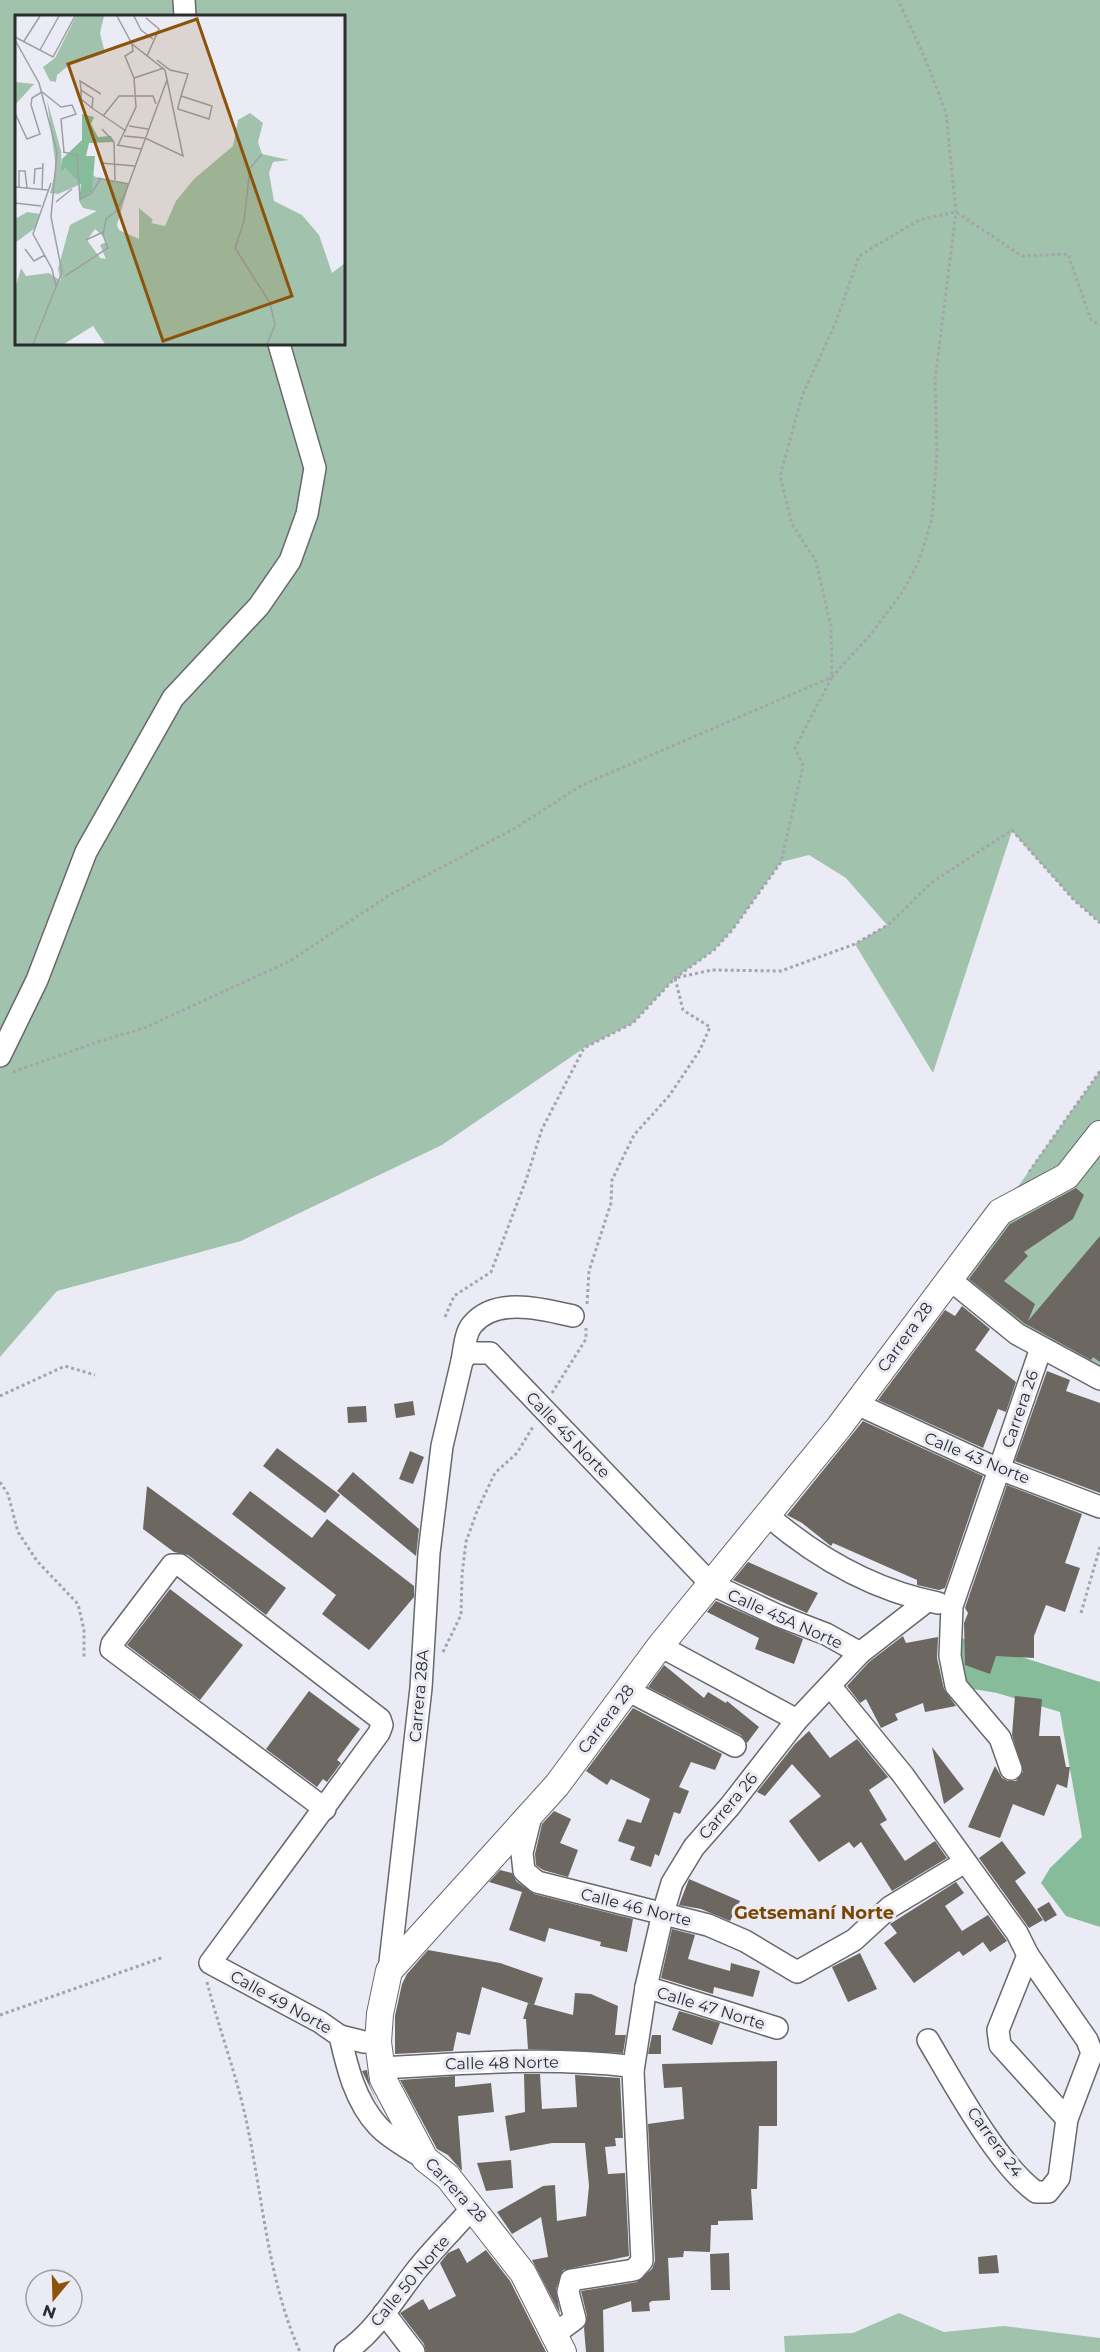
<svg xmlns="http://www.w3.org/2000/svg" width="1100" height="2352" font-family="Montserrat,sans-serif">
<style>
.green{fill:#a1c3ad;fill-rule:evenodd}
.forest{fill:#87bc9a}
.building{fill:#6d6761}
.lines{fill:none;stroke-linecap:round;stroke-linejoin:round}
.minor-casing{stroke:#67686f;stroke-width:24}
.tertiary-casing{stroke:#67686f;stroke-width:28}
.path{stroke:#a4a5ac;stroke-width:3;stroke-dasharray:3 3;stroke-linecap:butt}
.minor{stroke:#fff;stroke-width:21}
.tertiary{stroke:#fff;stroke-width:26}
.labels{text-anchor:middle;dominant-baseline:central;stroke-width:6;stroke-linejoin:round;paint-order:stroke}
.street-label{font-size:16px;fill:#2c2c2f;stroke:#eaebf4}
.neighbourhood-label{font-size:18px;font-weight:bold;fill:#7a4702;stroke:#eaebf4}
.inset-road{fill:none;stroke:#9e9fa5;stroke-width:1.5}
.view{fill:#8c530a;fill-opacity:0.15;stroke:#8c530a;stroke-width:3}
.inset-edge{fill:none;stroke:#2c2c2f;stroke-width:3}
</style>
<rect width="100%" height="100%" fill="#eaebf4"/>
<!-- green -->
<g class="green">
<path d="M0 0H1100V923L1073 899 1012 831 933 1073 855 944 887 925 846 878 809 855 781 862 733 929 714 950 675 978 633 1023 584 1048 442 1145 241 1241 57 1291 0 1357ZM16 16H344V344H16Z"/>
<polygon points="1100,1071 1100,1379 954,1284 1000,1212"/>
<polygon points="899,2313 944,2332 1004,2326 1100,2338 1100,2352 785,2352 784,2336 853,2333"/>
</g>
<!-- forest -->
<polygon class="forest" points="949,1634 1100,1682 1100,1927 1066,1916 1041,1883 1050,1868 1082,1837 1060,1712 997,1693 956,1686"/>
<!-- building -->
<g class="building">
<polygon points="1076,1188 1084,1195 1073,1219 1024,1252 1028,1256 1004,1281 1035,1304 1028,1321 1100,1236 1100,1362 1093,1357 1091,1360 1024,1323 969,1279 1010,1224"/>
<polygon points="962,1306 990,1329 975,1350 1016,1382 1006,1412 998,1409 983,1448 878,1400 945,1310 955,1316"/>
<polygon points="1047,1371 1070,1380 1066,1391 1100,1403 1100,1493 1015,1461"/>
<polygon points="413,1401 415,1415 396,1418 394,1404"/>
<polygon points="366,1406 367,1422 348,1423 347,1407"/>
<polygon points="863,1421 983,1476 945,1588 939,1590 917,1585 917,1580 833,1543 831,1546 802,1523 787,1515"/>
<polygon points="277,1448 340,1495 325,1513 263,1466"/>
<polygon points="410,1451 424,1457 413,1484 399,1479"/>
<polygon points="353,1472 419,1529 416,1556 337,1491"/>
<polygon points="1007,1485 1082,1514 1065,1563 1080,1568 1065,1612 1046,1605 1034,1636 1034,1658 996,1656 990,1674 965,1665 964,1623 968,1613 965,1608"/>
<polygon points="147,1486 286,1588 266,1615 188,1555 174,1552 143,1529"/>
<polygon points="250,1491 312,1538 327,1519 414,1586 414,1597 369,1650 322,1614 336,1595 232,1514"/>
<polygon points="748,1562 818,1593 807,1613 733,1580"/>
<polygon points="170,1589 243,1645 200,1700 127,1645"/>
<polygon points="716,1601 803,1639 794,1664 755,1649 759,1638 707,1612"/>
<polygon points="903,1636 906,1643 938,1637 937,1658 944,1689 956,1706 925,1712 923,1703 895,1714 898,1720 881,1728 866,1699 860,1703 847,1686 869,1662"/>
<polygon points="664,1665 704,1698 708,1692 726,1703 727,1701 759,1727 747,1743 741,1735 648,1687"/>
<polygon points="309,1691 360,1729 337,1760 341,1763 327,1782 323,1779 317,1787 266,1749"/>
<polygon points="1015,1696 1042,1699 1039,1736 1060,1736 1066,1767 1070,1767 1067,1788 1057,1784 1044,1816 1013,1804 1000,1838 968,1827 995,1766 1002,1778 1008,1781 1016,1781 1023,1772 1012,1735"/>
<polygon points="633,1708 722,1754 715,1770 691,1762 679,1787 689,1791 680,1814 674,1812 659,1856 655,1854 651,1867 630,1860 635,1847 618,1841 627,1819 641,1823 650,1799 611,1779 607,1785 586,1771"/>
<polygon points="809,1731 830,1758 857,1739 888,1777 869,1790 887,1820 880,1824 905,1861 935,1841 947,1858 892,1891 861,1842 854,1848 849,1842 819,1862 789,1821 821,1796 792,1764 765,1796 757,1792 795,1744"/>
<polygon points="932,1747 964,1789 944,1804"/>
<polygon points="554,1811 571,1819 560,1843 578,1850 568,1877 543,1870 536,1865 535,1854 542,1824"/>
<polygon points="1002,1841 1026,1873 1015,1881 1043,1920 1029,1928 979,1858"/>
<polygon points="500,1870 512,1873 516,1881 534,1894 633,1919 627,1952 600,1946 601,1942 549,1928 545,1942 509,1930 522,1892 489,1882"/>
<polygon points="689,1879 740,1901 730,1921 701,1909 679,1905"/>
<polygon points="956,1882 964,1893 945,1906 962,1931 988,1915 1007,1941 990,1952 983,1942 963,1956 959,1951 914,1983 884,1943 897,1933 890,1924"/>
<polygon points="1049,1902 1057,1915 1045,1922 1037,1909"/>
<polygon points="672,1929 695,1935 688,1959 730,1971 731,1963 760,1971 753,1997 714,1987 713,1994 661,1978"/>
<polygon points="428,1950 500,1963 543,1978 534,2005 482,1987 470,2035 457,2032 453,2051 395,2054 395,2016 402,1984 407,1974"/>
<polygon points="860,1953 877,1989 848,2002 832,1967"/>
<polygon points="575,1993 591,1994 618,2006 615,2035 626,2035 623,2053 528,2049 526,2019 523,2019 528,2003 573,2015"/>
<polygon points="679,2011 720,2023 712,2045 672,2030"/>
<polygon points="652,2035 661,2035 661,2054 648,2054"/>
<polygon points="777,2061 777,2126 759,2126 757,2189 751,2189 753,2220 718,2221 718,2225 711,2225 710,2252 684,2251 683,2257 668,2258 670,2300 652,2301 649,2303 650,2311 632,2312 631,2301 603,2310 604,2352 586,2352 584,2328 587,2316 581,2291 637,2282 652,2269 655,2261 648,2124 684,2119 682,2087 664,2088 662,2064"/>
<polygon points="367,2070 370,2086 379,2106 362,2071"/>
<polygon points="524,2074 540,2074 542,2109 577,2107 575,2075 620,2078 623,2138 615,2138 616,2146 605,2147 608,2174 625,2173 629,2256 563,2270 556,2289 560,2314 532,2260 548,2257 541,2217 512,2234 497,2212 543,2186 555,2185 557,2221 586,2216 589,2186 585,2143 552,2143 510,2151 505,2116 525,2112"/>
<polygon points="455,2076 455,2087 491,2083 494,2112 458,2116 462,2171 448,2155 437,2149 400,2080"/>
<polygon points="511,2160 513,2188 486,2191 477,2163"/>
<polygon points="459,2248 467,2263 486,2250 510,2281 546,2352 426,2352 424,2344 400,2313 423,2299 429,2310 456,2296 440,2263 448,2253"/>
<polygon points="729,2253 730,2290 711,2290 710,2254"/>
<polygon points="997,2255 999,2273 979,2274 978,2257"/>
</g>
<g class="lines">
<defs>
<g id="minor">
<polyline points="184,0 185,16"/>
<polyline points="0,1056 37,980 86,852 173,698 259,606 290,561 307,514 315,468 279,344"/>
<polyline points="948,1278 1017,1334 1100,1379"/>
<path d="M462 1361C464 1351 465 1333 472 1325 495 1296 543 1309 573 1316"/>
<polyline points="857,1404 989,1465 1100,1507"/>
<path d="M767 1515C817 1558 872 1590 938 1603"/>
<polyline points="660,1646 797,1720"/>
<path d="M831 1687 903 1775 1017 1933 1028 1955 998 2030 1000 2045 1067 2119 1059 2178 1048 2192H1036C997 2164 953 2082 928 2040"/>
<polyline points="627,1690 735,1746"/>
<polyline points="1011,1769 1000,1738 956,1686 950,1656 952,1606 1041,1348"/>
<path d="M325 1809 111 1649 112 1644 172 1565H180L380 1719 382 1725 379 1733 210 1963 320 2022 340 2036C347 2067 355 2101 378 2126 390 2139 410 2149 425 2159"/>
<polyline points="531,1816 522,1853 524,1871 537,1882 708,1925 745,1941 797,1972 854,1940 890,1907 965,1862"/>
<polyline points="1028,1955 1087,2040 1092,2053 1067,2119"/>
<polyline points="389,1971 421,1688 429,1553 442,1446 462,1361 468,1353 490,1353 711,1584 779,1616 826,1634 860,1653"/>
<polyline points="646,1987 777,2028"/>
<polyline points="340,2036 364,2042 378,2042"/>
<path d="M381 2068C463 2063 547 2057 629 2066L633 2071 642 2261 634 2270 571 2280 568 2292 575 2319 556 2333"/>
<polyline points="633,2071 646,1987 663,1913 672,1883 694,1847 730,1806 797,1720 860,1653 927,1601"/>
<polyline points="384,2313 414,2352"/>
<path d="M345 2352C374 2333 394 2299 415 2272 433 2249 454 2229 473 2207"/>
</g>
<polyline id="tertiary" points="563,2352 523,2273 448,2177 425,2159 383,2079 378,2042 380,2014 389,1971 557,1785 660,1646 839,1427 1000,1212 1067,1176 1100,1134"/>
</defs>
<!-- minor casing -->
<use href="#minor" class="minor-casing"/>
<!-- tertiary casing -->
<use href="#tertiary" class="tertiary-casing"/>
<!-- path -->
<g class="path">
<polyline points="13,1072 97,1042 144,1028 290,961 388,896 517,827 582,785 832,677 871,634 903,591 919,561 932,519 937,453 935,380 956,212 946,113 925,58 898,0"/>
<polyline points="1029,1172 1100,1071"/>
<polyline points="587,1304 589,1271 611,1203 612,1180 634,1135 669,1096 700,1050 710,1027 683,1010 675,978 712,970 781,971 855,944 888,925 931,883 1012,830 1073,899 1100,923"/>
<polyline points="445,1317 454,1296 491,1272 526,1180 542,1129 584,1048 633,1023 675,978 714,950 733,929 781,862 803,766 795,748 832,677 831,627 816,561 792,524 780,476 802,396 836,322 859,256 919,220 956,212 1022,256 1068,254 1091,320 1100,325"/>
<polyline points="552,1393 586,1339 586,1328"/>
<polyline points="0,1396 65,1366 95,1375"/>
<polyline points="0,1482 8,1494 18,1532 37,1561 78,1604 84,1630 84,1658"/>
<polyline points="1081,1613 1100,1547"/>
<polyline points="443,1652 461,1615 462,1575 466,1542 477,1511 495,1473 517,1453 534,1425"/>
<path d="M207 1982C219 2029 237 2076 247 2124 263 2200 268 2280 300 2352"/>
<polyline points="0,2015 164,1957"/>
</g>
<!-- minor -->
<use href="#minor" class="minor"/>
<!-- tertiary -->
<use href="#tertiary" class="tertiary"/>
</g>
<g class="labels">
<!-- street labels -->
<g class="street-label">
<text transform="translate(905 1337) rotate(-54)">Carrera 28</text>
<text transform="translate(1020 1409) rotate(-71)">Carrera 26</text>
<text transform="translate(568 1435) rotate(46)">Calle 45 Norte</text>
<text transform="translate(977 1458) rotate(22)">Calle 43 Norte</text>
<text transform="translate(785 1619) rotate(24)">Calle 45A Norte</text>
<text transform="translate(419 1696) rotate(-85)">Carrera 28A</text>
<text transform="translate(606 1719) rotate(-53)">Carrera 28</text>
<text transform="translate(728 1806) rotate(-50)">Carrera 26</text>
<text transform="translate(636 1907) rotate(14)">Calle 46 Norte</text>
<text transform="translate(281 2002) rotate(29)">Calle 49 Norte</text>
<text transform="translate(711 2008) rotate(17)">Calle 47 Norte</text>
<text transform="translate(502 2063) rotate(-1)">Calle 48 Norte</text>
<text transform="translate(995 2142) rotate(54)">Carrera 24</text>
<text transform="translate(456 2190) rotate(47)">Carrera 28</text>
<text transform="translate(410 2281) rotate(-50)">Calle 50 Norte</text>
</g>
<!-- neighbourhood labels -->
<g class="neighbourhood-label">
<text x="814" y="1913">Getsemaní Norte</text>
</g>
</g>
<!-- overview -->
<g transform="translate(15 15)">
<rect width="330" height="330" fill="#eaebf4"/>
<path d="M61 1H89L85 18 90 38 53 51 42 60 41 67 35 66 28 52 40 43ZM0 67 19 69 0 90V122ZM32 85 46 136 47 155 50 153 58 158 66 169 43 179 35 178 41 154ZM235 98 248 108 243 127 247 139 274 145 258 147 254 158 259 186 287 200 304 220 317 258 330 248V329H90L78 311 49 329H0V274L6 253 11 261 34 258 46 266 43 254 55 210 82 196 68 193 64 186 77 170V159L82 163 114 169 102 210 104 215 124 224V193L138 205 136 208 150 211 161 186 179 164 218 131 223 105ZM80 214 90 223 91 227 85 230 91 244 85 243 72 225ZM12 197 25 199 20 213 0 228V204Z" fill="#a1c3ad" fill-rule="evenodd"/>
<path d="M67 99 79 102 76 109 83 122 96 121 99 127 74 128 71 141H80L77 176 64 186 66 169 50 153 46 157 47 144 67 125Z" fill="#87bc9a"/>
<path class="inset-road" d="M102 1 117 29 150 55 168 141 130 123 109 121M119 1 126 15 138 24M131 3 144 14 132 41M0 22 38 42 60 1M0 25 24 68 42 137 36 202 47 257 18 329M9 26 25 1M117 29 118 36 110 41 119 63 149 53M25 35 44 1M142 45 155 55 173 59 166 81 163 92V94L194 104 197 91 166 81M66 75V84L77 93M86 79 65 66 66 75 78 83 77 93 111 116M0 98 12 124 25 119 16 90 17 83 27 77 46 92 57 90 61 99 46 104 49 137M88 101 104 81H138L141 89M114 111 133 114M87 114 99 127 100 165M102 130 126 134M103 130 121 92 119 63M48 137 62 140 65 184 76 179 86 163M247 139 235 153 229 206 220 233 255 288 260 310 252 329M86 148 120 151M82 163 114 169M36 168 18 219 37 254 41 271M19 169 20 154 28 153M0 172 33 175M4 172V156H10L12 173M27 175 28 148M41 187 57 174M0 188 26 191M71 225 88 217M10 234 19 246 30 240M50 261 93 233 88 220 91 204 101 196 110 179 152 65"/>
<path class="view" d="M182 4 277 281 148 326 53 49Z"/>
<rect width="330" height="330" class="inset-edge"/>
</g>
<!-- north arrow -->
<g transform="translate(54 2298) rotate(199)"><circle r="28" fill="#eaebf4" stroke="#9e9fa5" stroke-width="1.5"/>
<path d="M0-4.5L10 22L0 15L-10 22Z" fill="#8c530a"/>
<text y="-9" font-size="16" font-weight="bold" text-anchor="middle" fill="#2c2c2f">N</text>
</g>
</svg>
